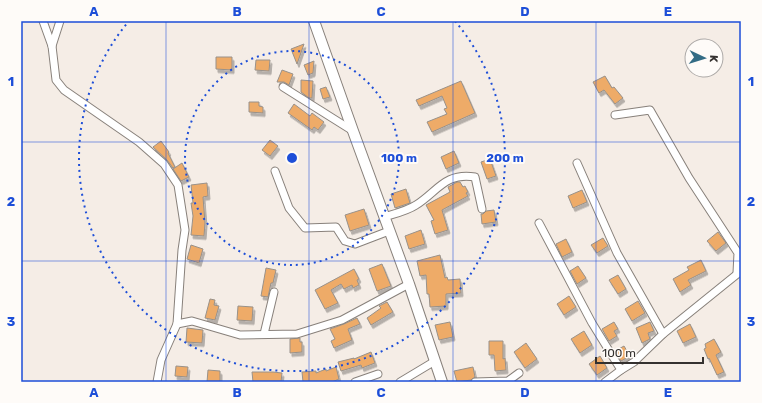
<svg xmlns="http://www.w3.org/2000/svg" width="762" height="403" font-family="Rubik,sans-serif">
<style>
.building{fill:#eeab68;stroke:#98918a;filter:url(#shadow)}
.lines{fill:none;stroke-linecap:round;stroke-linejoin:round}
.street-casing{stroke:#88817b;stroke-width:9}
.secondary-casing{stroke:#88817b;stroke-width:12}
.street{stroke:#fff;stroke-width:7}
.secondary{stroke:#fff;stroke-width:10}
.grid{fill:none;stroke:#1d4ed8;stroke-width:1;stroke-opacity:0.55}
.ring{fill:none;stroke:#1d4ed8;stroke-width:2;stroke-dasharray:2 4}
.centre{fill:#1d4ed8;stroke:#fefbf8;stroke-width:2}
.ring-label{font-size:12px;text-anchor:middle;font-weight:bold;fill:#1d4ed8;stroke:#fefbf8;stroke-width:4;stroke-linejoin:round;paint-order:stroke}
.neatline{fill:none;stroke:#1d4ed8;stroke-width:1.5}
.grid-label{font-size:13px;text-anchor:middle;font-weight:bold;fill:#1d4ed8}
</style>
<defs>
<filter id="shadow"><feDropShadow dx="2" dy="3.5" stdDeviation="0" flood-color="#0004"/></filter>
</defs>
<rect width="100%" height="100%" fill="#f5ede6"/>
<!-- building -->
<g class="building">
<polygon points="304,44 297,64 291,49"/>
<polygon points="216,57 232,57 232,70 216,69"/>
<polygon points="256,60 270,60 269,71 255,70"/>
<polygon points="314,61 313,73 308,75 304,65"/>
<polygon points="282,70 293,74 289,85 284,82 277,82"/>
<polygon points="605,76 612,88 614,87 623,98 615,104 604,90 599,93 593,82"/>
<polygon points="301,80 313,81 312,98 309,98 301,92"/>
<polygon points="461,81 475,113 432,132 427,122 447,114 444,109 447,108 442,96 419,106 416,100"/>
<polygon points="326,87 330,97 323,99 320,89"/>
<polygon points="249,102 259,102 259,106 263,107 263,113 249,112"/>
<polygon points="294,104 310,116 312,113 324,122 318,130 314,127 312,130 288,113"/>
<polygon points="270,140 278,146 270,156 262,150"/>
<polygon points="161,141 169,152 168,153 175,167 173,168 167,160 153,147"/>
<polygon points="454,151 459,163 446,169 441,157"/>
<polygon points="490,159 496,176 487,179 481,162"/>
<polygon points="182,163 189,177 181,181 173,169"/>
<polygon points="457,182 460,182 463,187 465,186 468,192 466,193 468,196 442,210 448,230 435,234 431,221 434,220 426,205 450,192 448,187"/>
<polygon points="207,183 208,196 203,197 205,223 204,236 191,235 193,216 191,203 193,203 191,185"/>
<polygon points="406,189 410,203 395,208 391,194"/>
<polygon points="582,190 587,202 573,208 568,196"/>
<polygon points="364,209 369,225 350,231 345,215"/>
<polygon points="494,210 496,222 482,224 481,214 483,214 486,211"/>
<polygon points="421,230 425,244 409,249 405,236"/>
<polygon points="718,232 726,243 716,251 707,241"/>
<polygon points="603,238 608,246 597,253 591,245"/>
<polygon points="566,239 572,252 562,257 556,244"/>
<polygon points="191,245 203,249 199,263 187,259"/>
<polygon points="440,255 445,278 447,277 448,280 460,279 461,293 446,294 446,306 430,307 429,294 427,294 426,275 420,276 417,261"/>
<polygon points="701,260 706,271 688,280 691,285 680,292 673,279 689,270 687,267"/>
<polygon points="382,264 391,286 377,291 369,269"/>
<polygon points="578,266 586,278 577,284 570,271"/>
<polygon points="266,268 276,270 273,283 271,283 268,297 261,296"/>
<polygon points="354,269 359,279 357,280 359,285 353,288 352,285 344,289 341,284 331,290 338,303 325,309 315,290"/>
<polygon points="618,275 626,289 618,294 609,280"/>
<polygon points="569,296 576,307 564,315 557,304"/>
<polygon points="210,299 215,300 214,305 219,306 215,320 205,318"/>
<polygon points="638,301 645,313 632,321 625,309"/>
<polygon points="387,302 393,312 371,325 367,318 381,308 379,306"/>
<polygon points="238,306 253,307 252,321 237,320"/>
<polygon points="357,318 360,324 348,329 352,340 334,348 331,341 335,339 330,329 344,324"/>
<polygon points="450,322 453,337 439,340 435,325"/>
<polygon points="614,322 618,329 614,331 617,336 609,341 602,329"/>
<polygon points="650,322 654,331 648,333 650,339 642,343 636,328"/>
<polygon points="690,324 696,337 683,343 677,331"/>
<polygon points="187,328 203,330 202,343 186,342"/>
<polygon points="584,331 592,345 580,353 571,339"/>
<polygon points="300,338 300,342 302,342 302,352 290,353 290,339"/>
<polygon points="714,339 721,352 716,355 724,372 717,375 709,358 708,359 704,349 706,348 705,344"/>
<polygon points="489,341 503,341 503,359 505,358 506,370 495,371 494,355 489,355"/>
<polygon points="526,343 537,359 525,368 514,352"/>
<polygon points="624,346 630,356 621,361 615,351"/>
<polygon points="371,352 375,363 362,368 361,365 341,371 338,362 354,358 354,359"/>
<polygon points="600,356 607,368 597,375 589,364"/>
<polygon points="176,366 188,367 187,377 175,376"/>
<polygon points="336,367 339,379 332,382 303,382 302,372 316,371 316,373 326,369 326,371"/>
<polygon points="473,367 475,377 471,380 457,382 454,371"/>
<polygon points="208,370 220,371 220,382 207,382"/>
<polygon points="252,372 273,372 282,373 281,382 253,382"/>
</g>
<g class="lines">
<defs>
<g id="street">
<polyline points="43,21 52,46 56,80 64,90 139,142 164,164 178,185 185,230 182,250 177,324 161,360 157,382"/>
<polyline points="52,46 60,21"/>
<polyline points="283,87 353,131"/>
<polyline points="615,115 650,110 689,178 738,253 737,273"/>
<polyline points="577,163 617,253 663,334"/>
<polyline points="275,171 289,208 305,228 336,227 345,241 355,244 389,231"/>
<path d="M384 217C394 214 407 211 416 205 437 192 445 172 475 177L482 209"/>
<polyline points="539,223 592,323 621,370"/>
<polyline points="177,324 192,321 240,335 297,334 342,320 409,284"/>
<polyline points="264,334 274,292"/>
<polyline points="355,382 378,374"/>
<polyline points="400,382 435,361"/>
<polyline points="475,382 508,381 519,373"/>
<polyline points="605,382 621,370 634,362 663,334 741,271"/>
</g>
<polyline id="secondary" points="314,21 353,131 409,284 442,382"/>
</defs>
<!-- street casing -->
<use href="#street" class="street-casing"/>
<!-- secondary casing -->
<use href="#secondary" class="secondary-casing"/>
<!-- street -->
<use href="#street" class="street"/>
<!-- secondary -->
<use href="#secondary" class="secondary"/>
</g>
<!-- grid -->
<path class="grid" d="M166 21V382M309 21V382M453 21V382M596 21V382M21 142H741M21 261H741"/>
<!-- distance rings -->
<g class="ring">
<circle cx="292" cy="158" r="107"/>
<path d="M455 21A213 213 0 1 1 129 21"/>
</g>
<circle cx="292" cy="158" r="6" class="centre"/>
<g class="ring-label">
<text x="399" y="162">100 m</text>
<text x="505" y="162">200 m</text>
</g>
<!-- border -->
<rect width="762" height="403" fill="none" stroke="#fefbf8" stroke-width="44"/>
<!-- north arrow -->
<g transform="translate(704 58) rotate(94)"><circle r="19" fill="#fefbf8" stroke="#adaaa8"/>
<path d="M0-3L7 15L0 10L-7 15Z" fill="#336c85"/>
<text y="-6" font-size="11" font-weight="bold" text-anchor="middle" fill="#34312f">K</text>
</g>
<!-- scale -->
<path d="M596 357v6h107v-6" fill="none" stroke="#34312f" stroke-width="2"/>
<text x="602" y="357" font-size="12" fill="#34312f" stroke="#fefbf8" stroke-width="3" paint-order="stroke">100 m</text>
<rect x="22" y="22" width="718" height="359" class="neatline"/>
<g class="grid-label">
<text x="94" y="16">A</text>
<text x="237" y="16">B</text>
<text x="381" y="16">C</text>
<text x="525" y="16">D</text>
<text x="668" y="16">E</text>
<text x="11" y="86">1</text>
<text x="751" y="86">1</text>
<text x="11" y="206">2</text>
<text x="751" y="206">2</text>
<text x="11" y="326">3</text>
<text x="751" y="326">3</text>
<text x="94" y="397">A</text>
<text x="237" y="397">B</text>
<text x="381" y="397">C</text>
<text x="525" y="397">D</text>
<text x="668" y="397">E</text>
</g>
</svg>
